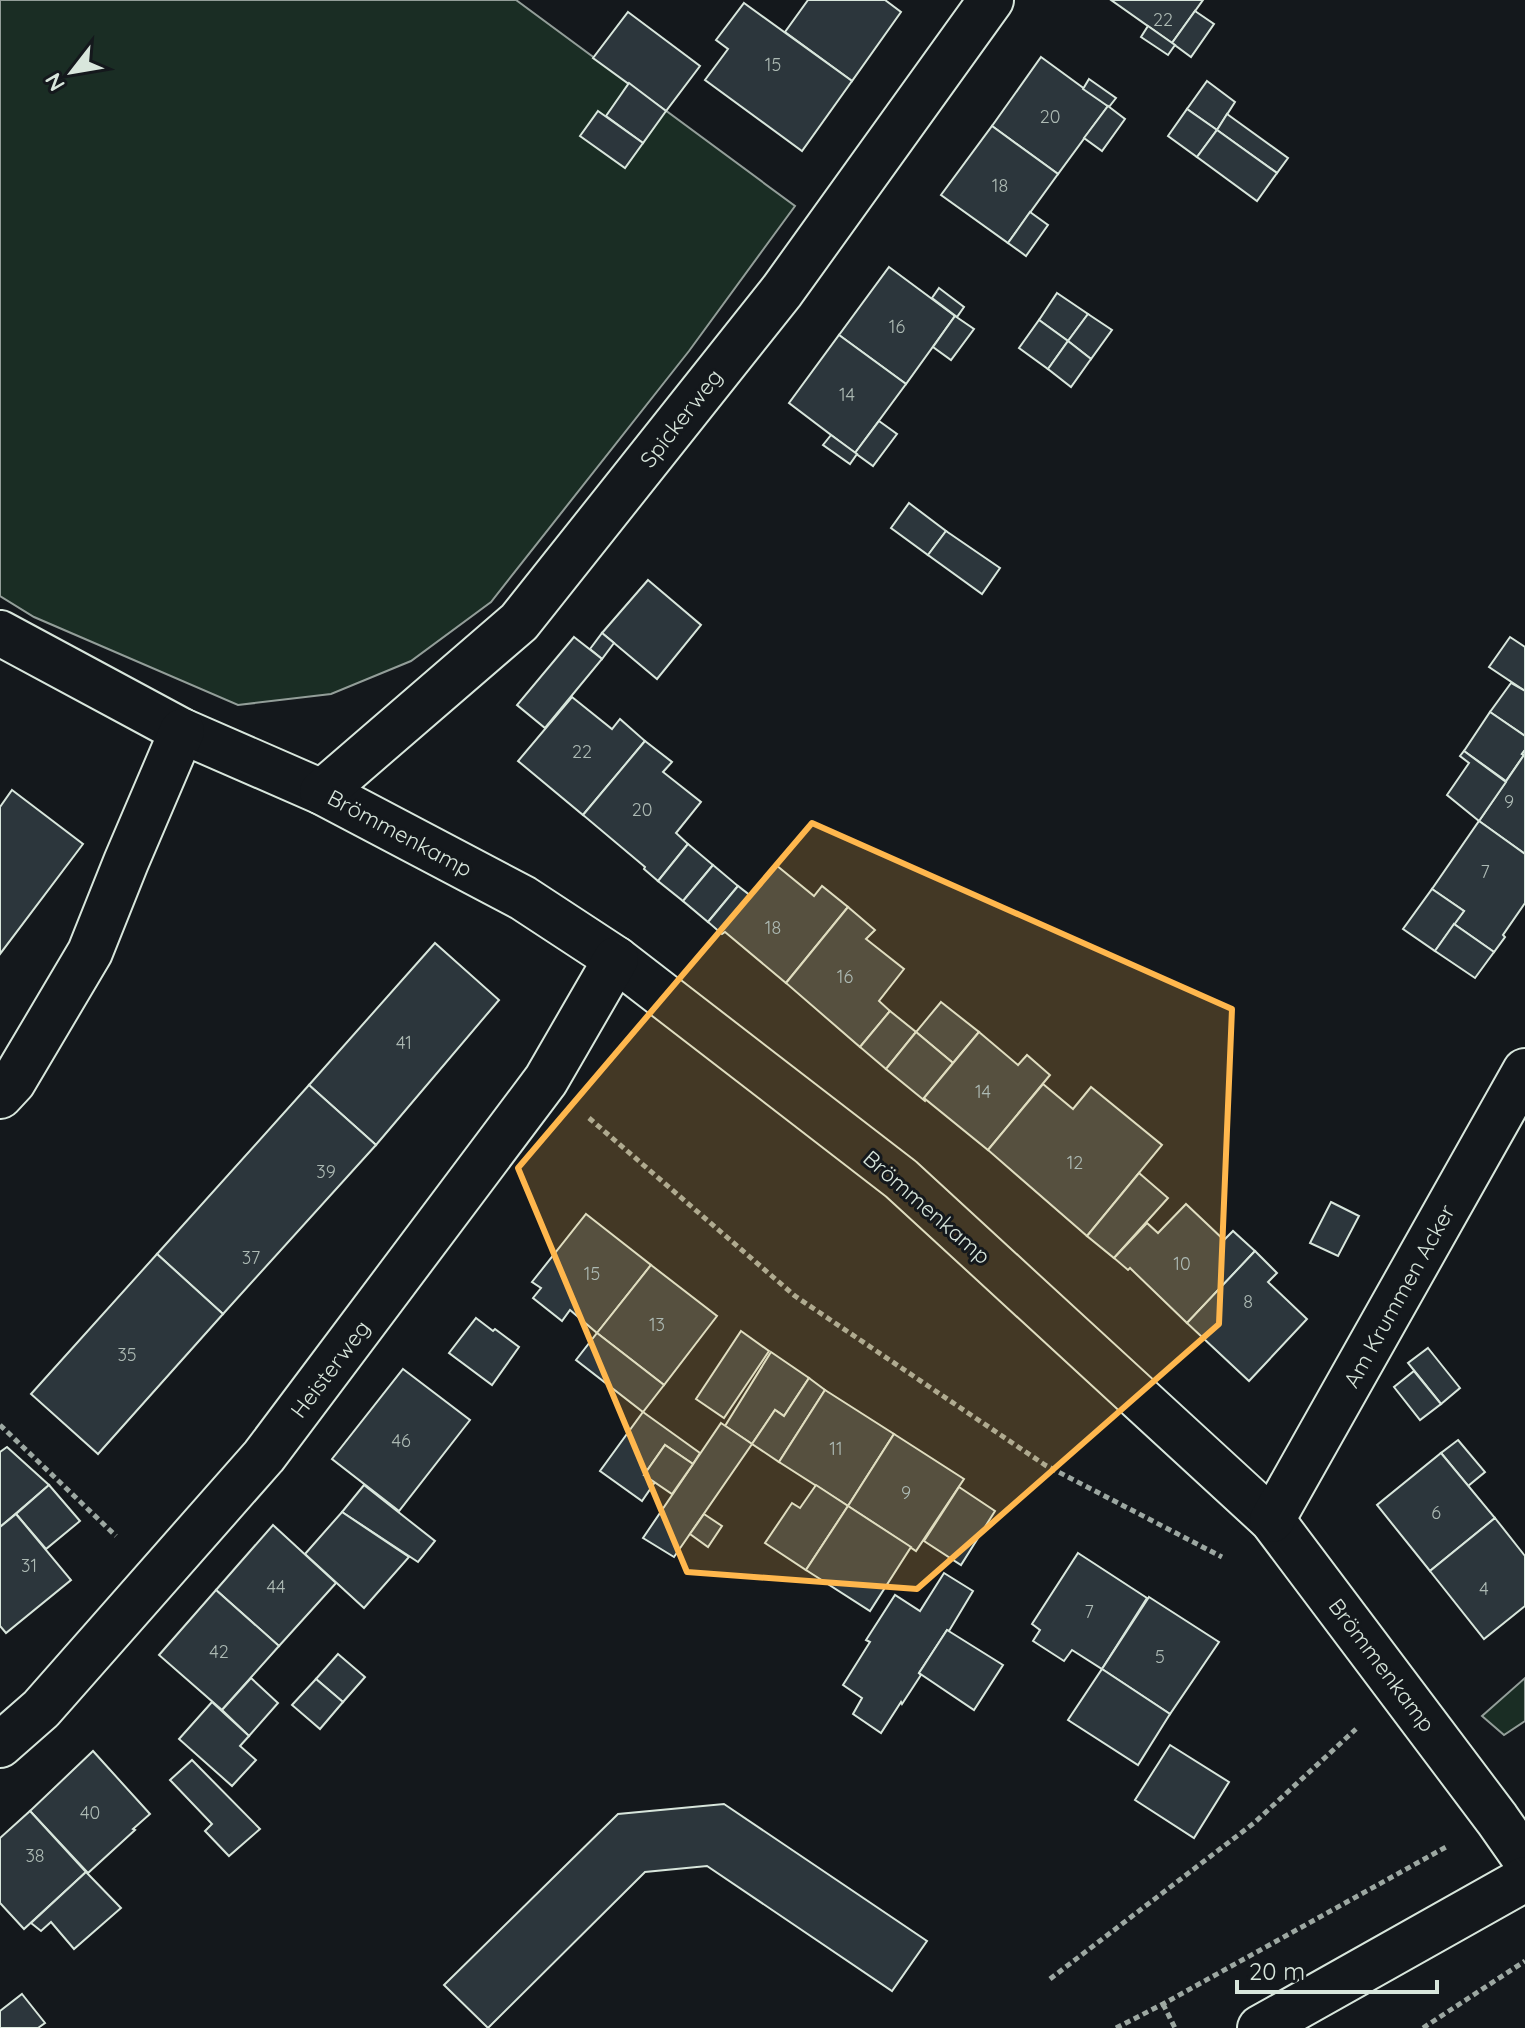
<svg xmlns="http://www.w3.org/2000/svg" width="1525" height="2028" font-family="Quicksand,sans-serif">
<style>
.green{fill:#1a2d24;stroke:#939e99;stroke-width:2}
.building{fill:#2c363c;stroke:#d8e6dc;stroke-width:2}
.lines{fill:none;stroke-linecap:round;stroke-linejoin:round}
.minor-casing{stroke:#d8e6dc;stroke-width:48}
.major-casing{stroke:#d8e6dc;stroke-width:48}
.path{stroke:#9da8a2;stroke-width:5;stroke-dasharray:6 4;stroke-linecap:butt}
.minor{stroke:#14181c;stroke-width:44}
.major{stroke:#14181c;stroke-width:44}
.marked{fill:#ffb74d;fill-opacity:0.2;stroke:#ffb74d;stroke-width:6;stroke-linejoin:round}
.labels{text-anchor:middle;dominant-baseline:central;stroke-width:6;stroke-linejoin:round;paint-order:stroke}
.number-label{font-size:18px;fill:#adbab4}
.street-label{font-size:22px;fill:#d8e6dc;stroke:#14181c}
</style>
<rect width="100%" height="100%" fill="#14181c"/>
<!-- green -->
<g class="green">
<polygon points="0,0 516,0 795,206 689,351 491,602 411,661 331,694 238,705 34,617 0,596"/>
<polygon points="1525,1678 1525,1721 1504,1735 1482,1716"/>
</g>
<!-- building -->
<g class="building">
<polygon points="808,0 885,0 901,12 852,81 785,32"/>
<polygon points="1111,0 1203,0 1172,43"/>
<polygon points="744,3 852,81 802,151 705,80 728,49 716,40"/>
<polygon points="1195,11 1214,24 1191,57 1172,43"/>
<polygon points="628,12 700,66 666,111 593,58"/>
<polygon points="1148,26 1175,45 1168,55 1141,37"/>
<polygon points="1041,57 1108,106 1058,174 992,126"/>
<polygon points="1089,79 1116,98 1109,107 1083,89"/>
<polygon points="1207,81 1235,102 1217,130 1187,109"/>
<polygon points="629,83 666,111 643,143 606,116"/>
<polygon points="1108,106 1125,119 1102,151 1084,138"/>
<polygon points="1187,109 1217,130 1197,157 1168,136"/>
<polygon points="598,111 643,143 625,168 580,136"/>
<polygon points="1227,114 1288,158 1277,173 1217,130"/>
<polygon points="992,126 1058,174 1008,243 941,195"/>
<polygon points="1217,130 1277,173 1257,201 1197,157"/>
<polygon points="1030,212 1048,225 1026,256 1008,243"/>
<polygon points="889,267 955,316 906,384 839,335"/>
<polygon points="939,288 964,307 957,317 932,298"/>
<polygon points="1057,293 1088,314 1068,341 1039,320"/>
<polygon points="1088,314 1112,330 1091,359 1068,341"/>
<polygon points="955,316 974,329 951,360 933,347"/>
<polygon points="1039,320 1068,341 1048,369 1019,348"/>
<polygon points="839,335 906,384 855,453 789,403"/>
<polygon points="1068,341 1091,359 1071,387 1048,369"/>
<polygon points="879,421 897,434 873,466 855,453"/>
<polygon points="831,435 857,454 850,464 823,445"/>
<polygon points="909,503 946,531 928,555 891,528"/>
<polygon points="946,531 1000,568 982,594 928,555"/>
<polygon points="648,580 701,625 657,679 602,633"/>
<polygon points="602,633 614,643 602,659 590,649"/>
<polygon points="574,637 602,659 545,728 517,705"/>
<polygon points="1510,637 1525,647 1525,691 1489,667"/>
<polygon points="1511,683 1525,691 1525,736 1490,712"/>
<polygon points="572,697 612,729 620,719 645,741 583,815 518,761"/>
<polygon points="1490,712 1525,736 1525,750 1522,754 1524,755 1506,781 1464,751"/>
<polygon points="645,741 672,762 663,772 701,802 676,833 688,844 658,881 644,869 645,867 583,815"/>
<polygon points="1525,750 1525,854 1479,821 1524,755 1522,754"/>
<polygon points="1464,751 1506,782 1479,821 1447,795 1469,763 1460,756"/>
<polygon points="12,790 83,844 0,954 0,807"/>
<polygon points="1479,821 1525,854 1525,903 1503,935 1505,937 1494,952 1454,924 1464,911 1432,889"/>
<polygon points="688,844 713,865 683,901 658,881"/>
<polygon points="713,865 738,886 708,922 683,901"/>
<polygon points="776,865 814,896 822,886 848,907 786,983 725,932 722,934 708,922 738,886 751,896"/>
<polygon points="1432,889 1464,911 1435,951 1403,929"/>
<polygon points="848,907 875,930 866,939 904,969 879,1001 890,1011 860,1047 786,983"/>
<polygon points="1454,924 1494,952 1475,978 1435,951"/>
<polygon points="435,943 499,1000 376,1145 309,1085"/>
<polygon points="941,1002 979,1032 953,1063 916,1032"/>
<polygon points="890,1011 916,1032 886,1069 860,1047"/>
<polygon points="916,1032 953,1063 924,1098 926,1099 925,1101 886,1069"/>
<polygon points="979,1032 1018,1065 1027,1055 1050,1075 988,1150 924,1098"/>
<polygon points="1043,1084 1073,1109 1091,1087 1162,1145 1087,1236 988,1150"/>
<polygon points="309,1085 376,1145 223,1314 157,1254"/>
<polygon points="1139,1173 1168,1198 1114,1258 1087,1236"/>
<polygon points="1331,1202 1359,1216 1338,1256 1310,1243"/>
<polygon points="1186,1204 1224,1240 1233,1231 1255,1251 1187,1323 1130,1268 1128,1270 1114,1258 1147,1223 1158,1233"/>
<polygon points="586,1214 651,1265 597,1333 570,1310 562,1321 533,1298 541,1288 532,1282"/>
<polygon points="1255,1251 1277,1273 1268,1282 1307,1319 1249,1381 1187,1323"/>
<polygon points="157,1254 223,1314 98,1454 31,1394"/>
<polygon points="651,1265 717,1316 664,1385 597,1333"/>
<polygon points="476,1318 493,1331 495,1329 519,1347 492,1385 449,1353"/>
<polygon points="741,1331 769,1351 724,1418 696,1399"/>
<polygon points="597,1333 664,1385 643,1412 576,1360"/>
<polygon points="1428,1348 1460,1388 1441,1404 1408,1363"/>
<polygon points="771,1352 809,1378 784,1416 775,1410 752,1444 725,1426"/>
<polygon points="403,1369 470,1420 399,1511 332,1459"/>
<polygon points="1414,1371 1441,1404 1420,1420 1394,1387"/>
<polygon points="809,1378 825,1390 779,1462 752,1444 775,1410 784,1416"/>
<polygon points="825,1390 894,1434 848,1506 779,1462"/>
<polygon points="643,1412 700,1453 693,1464 665,1445 644,1475 655,1482 642,1501 600,1471"/>
<polygon points="721,1423 752,1444 674,1557 643,1538"/>
<polygon points="894,1434 964,1479 916,1551 848,1506"/>
<polygon points="1458,1440 1485,1472 1468,1486 1441,1453"/>
<polygon points="665,1445 693,1464 672,1494 644,1475"/>
<polygon points="7,1447 49,1485 0,1527 0,1452"/>
<polygon points="1441,1453 1495,1518 1430,1571 1377,1505"/>
<polygon points="49,1485 80,1521 46,1549 16,1514"/>
<polygon points="364,1485 435,1541 418,1562 342,1512"/>
<polygon points="816,1485 848,1506 806,1570 765,1543 792,1503 800,1508"/>
<polygon points="959,1487 995,1511 961,1565 924,1541"/>
<polygon points="848,1506 911,1547 870,1611 806,1570"/>
<polygon points="342,1512 409,1557 364,1608 305,1554"/>
<polygon points="16,1514 71,1580 6,1633 0,1626 0,1527"/>
<polygon points="704,1514 722,1526 708,1547 690,1534"/>
<polygon points="1495,1518 1525,1556 1525,1606 1484,1639 1430,1571"/>
<polygon points="273,1525 336,1583 279,1646 216,1590"/>
<polygon points="1078,1553 1147,1598 1102,1669 1072,1650 1064,1661 1033,1641 1040,1630 1032,1624"/>
<polygon points="944,1573 973,1591 949,1631 947,1630 919,1673 921,1675 902,1704 901,1702 881,1733 853,1714 862,1698 843,1685 870,1642 866,1640 895,1595 920,1611"/>
<polygon points="216,1590 279,1646 222,1710 159,1655"/>
<polygon points="1149,1597 1219,1642 1170,1714 1102,1669"/>
<polygon points="947,1630 1003,1665 974,1710 919,1673"/>
<polygon points="338,1654 365,1677 343,1702 316,1679"/>
<polygon points="1102,1669 1170,1714 1138,1765 1068,1720"/>
<polygon points="251,1678 278,1703 249,1736 222,1710"/>
<polygon points="316,1679 343,1702 320,1729 292,1705"/>
<polygon points="212,1702 249,1736 240,1746 256,1760 232,1786 179,1739"/>
<polygon points="1170,1745 1229,1782 1194,1838 1135,1800"/>
<polygon points="93,1751 150,1814 133,1829 135,1830 88,1873 30,1811"/>
<polygon points="192,1760 260,1829 229,1856 205,1831 212,1824 170,1780"/>
<polygon points="724,1804 927,1941 892,1991 707,1866 645,1872 488,2028 444,1985 618,1814"/>
<polygon points="30,1811 86,1872 24,1929 0,1903 0,1838"/>
<polygon points="86,1872 121,1908 74,1949 51,1922 41,1931 31,1923"/>
<polygon points="22,1994 45,2023 38,2028 0,2028 0,2011"/>
</g>
<g class="lines">
<defs>
<g id="minor">
<polyline points="0,633 182,731 322,792 523,898 616,959 901,1179 1272,1520 1497,1819 1525,1859"/>
<polyline points="322,792 519,622 782,291 991,0"/>
<polyline points="0,1096 13,1082 90,952 126,862 182,731"/>
<polyline points="1272,1520 1525,1071"/>
<polyline points="0,1745 41,1709 264,1456 546,1080 616,959"/>
</g>
<polyline id="major" points="1260,2028 1525,1879"/>
</defs>
<!-- minor casing -->
<use href="#minor" class="minor-casing"/>
<!-- major casing -->
<use href="#major" class="major-casing"/>
<!-- path -->
<g class="path">
<polyline points="589,1118 795,1296 1045,1465 1222,1557"/>
<polyline points="0,1425 116,1536"/>
<polyline points="1050,1979 1254,1823 1356,1729"/>
<polyline points="1163,2004 1175,2028"/>
<polyline points="1116,2028 1163,2004 1446,1847"/>
<polyline points="1423,2028 1525,1961"/>
</g>
<!-- minor -->
<use href="#minor" class="minor"/>
<!-- major -->
<use href="#major" class="major"/>
</g>
<!-- marked area -->
<path class="marked" d="M812 823 1232 1009 1219 1324 917 1589 687 1572 518 1168Z"/>
<g class="labels">
<!-- number labels -->
<g class="number-label">
<text x="1163" y="19">22</text>
<text x="773" y="64">15</text>
<text x="1050" y="116">20</text>
<text x="1000" y="185">18</text>
<text x="897" y="326">16</text>
<text x="847" y="394">14</text>
<text x="582" y="751">22</text>
<text x="1509" y="801">9</text>
<text x="642" y="809">20</text>
<text x="1485" y="871">7</text>
<text x="773" y="927">18</text>
<text x="845" y="976">16</text>
<text x="404" y="1042">41</text>
<text x="983" y="1091">14</text>
<text x="1075" y="1162">12</text>
<text x="326" y="1171">39</text>
<text x="251" y="1257">37</text>
<text x="1182" y="1263">10</text>
<text x="592" y="1273">15</text>
<text x="1248" y="1301">8</text>
<text x="657" y="1324">13</text>
<text x="127" y="1354">35</text>
<text x="401" y="1440">46</text>
<text x="836" y="1448">11</text>
<text x="906" y="1492">9</text>
<text x="1436" y="1512">6</text>
<text x="29" y="1565">31</text>
<text x="276" y="1586">44</text>
<text x="1484" y="1588">4</text>
<text x="1089" y="1611">7</text>
<text x="219" y="1651">42</text>
<text x="1160" y="1656">5</text>
<text x="90" y="1812">40</text>
<text x="35" y="1855">38</text>
</g>
<!-- street labels -->
<g class="street-label">
<text transform="translate(681 418) rotate(-52)">Spickerweg</text>
<text transform="translate(400 833) rotate(28)">Brömmenkamp</text>
<text transform="translate(927 1207) rotate(41)">Brömmenkamp</text>
<text transform="translate(1399 1296) rotate(-61)">Am Krummen Acker</text>
<text transform="translate(330 1369) rotate(-53)">Heisterweg</text>
<text transform="translate(1382 1665) rotate(53)">Brömmenkamp</text>
</g>
</g>
<!-- north arrow -->
<g transform="translate(72 72) rotate(239)" stroke="#14181c" stroke-width="6" paint-order="stroke">
<path d="M0-6L14 30L0 20L-14 30Z" fill="#d8e6dc"/>
<text y="-12" font-size="22" font-weight="bold" text-anchor="middle" fill="#d8e6dc">N</text>
</g>
<!-- scale -->
<path d="M1237 1980v12h200v-12" fill="none" stroke="#d8e6dc" stroke-width="4"/>
<text x="1249" y="1980" font-size="24" fill="#d8e6dc" stroke="#14181c" stroke-width="6" paint-order="stroke">20 m</text>
</svg>
